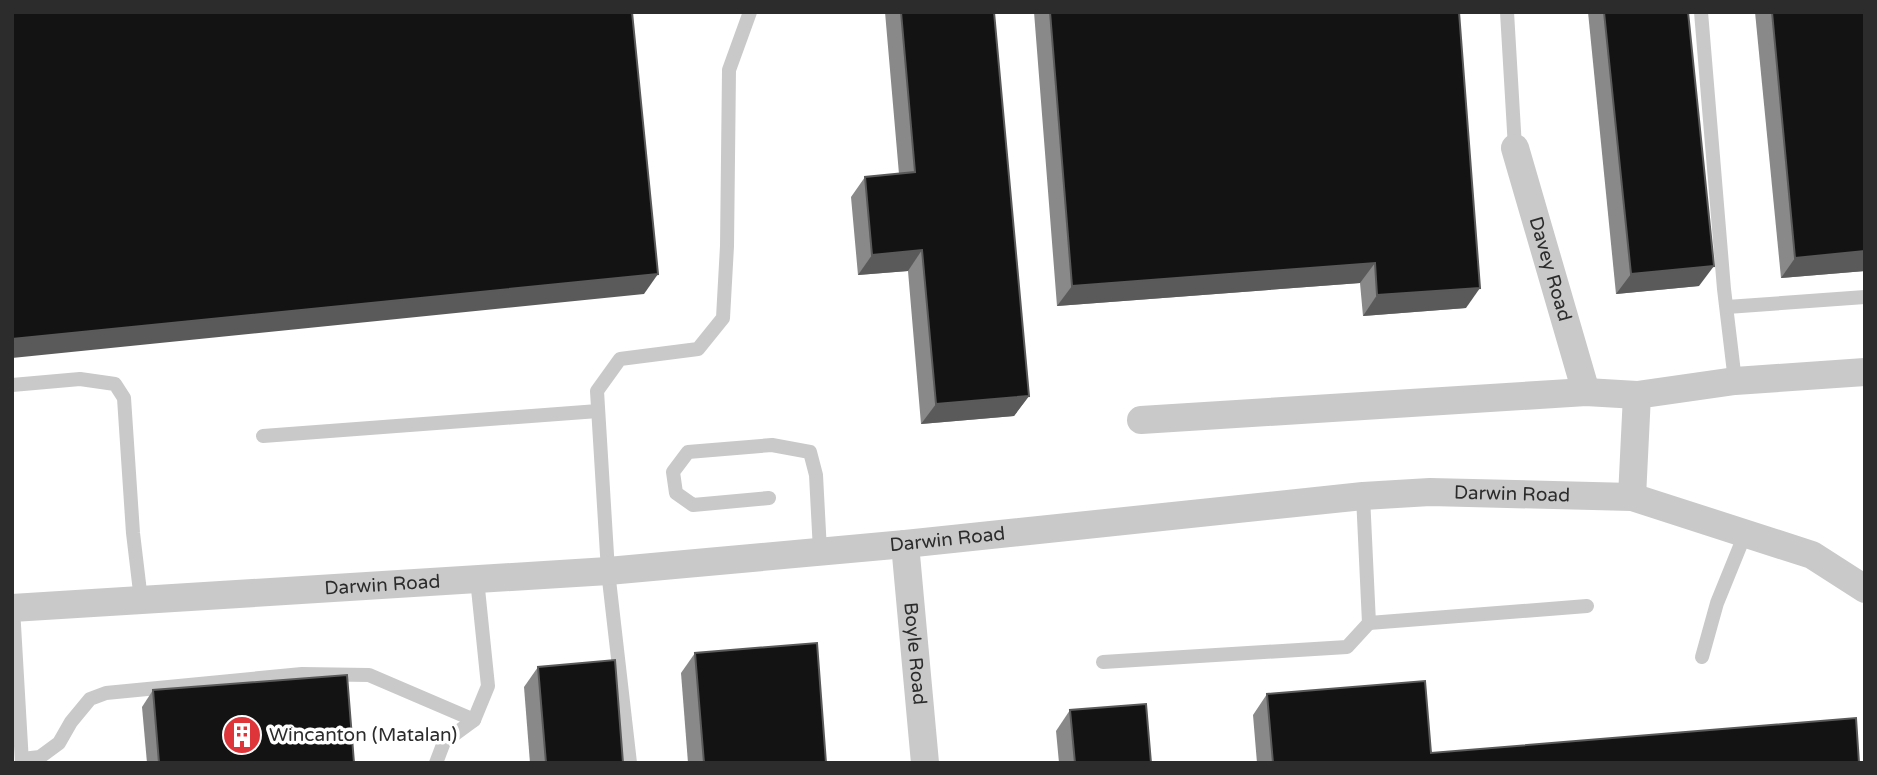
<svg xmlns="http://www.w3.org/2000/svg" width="1877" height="775" font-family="'Varela Round',sans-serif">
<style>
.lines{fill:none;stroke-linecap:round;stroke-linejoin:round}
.service{stroke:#c9c9c9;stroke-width:14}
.minor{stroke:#c9c9c9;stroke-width:28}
.wall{fill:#898989}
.shaded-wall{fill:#5a5a5a}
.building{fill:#131313;stroke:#5a5a5a;stroke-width:2}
.labels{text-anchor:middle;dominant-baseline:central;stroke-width:7;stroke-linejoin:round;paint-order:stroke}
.street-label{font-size:19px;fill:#2c2c2c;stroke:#fff}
.poi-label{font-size:19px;fill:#2c2c2c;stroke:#fff;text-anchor:start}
</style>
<rect width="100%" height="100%" fill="#fff"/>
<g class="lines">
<!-- service -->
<g class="service">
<polyline points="1507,12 1515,148"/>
<polyline points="1701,12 1724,289 1735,381"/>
<polyline points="1727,307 1865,297"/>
<polyline points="12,385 80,379 115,384 124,398 133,533 141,600"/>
<polyline points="263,436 598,411"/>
<polyline points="769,498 693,505 676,493 673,472 688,452 772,445 810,452 816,475 820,551"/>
<polyline points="13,608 22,763"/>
<polyline points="1369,623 1587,606"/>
<polyline points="1702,657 1717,603 1745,534"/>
<polyline points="1103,662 1347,647 1369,623 1363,496"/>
<polyline points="22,759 40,757 59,743 71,722 90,699 106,693 302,674 369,675 474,720"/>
<polyline points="436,763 444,742 474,720 488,686 477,579"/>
<polyline points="630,763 608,571 597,391 620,359 698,349 723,318 727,246 729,70 750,12"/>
</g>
<!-- minor -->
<g class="minor">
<path id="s1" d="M1515 148 1586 392"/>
<polyline points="1141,420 1586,392 1637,395"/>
<polyline points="1632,497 1637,395 1735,381 1865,372"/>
<path id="s2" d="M905 544 925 763"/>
<path id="s3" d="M12 608 608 571 905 544 1363 496 1430 492 1632 497 1812 555 1865 589"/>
</g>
</g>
<!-- wall -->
<g class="wall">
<polygon points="885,12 994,12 1029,396 1014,416 921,424 908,271 858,275 851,197 865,177 899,174"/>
<polygon points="1034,12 1459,12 1466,308 1363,316 1360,283 1057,306"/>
<polygon points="1588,12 1688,12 1699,286 1616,294"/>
<polygon points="1755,12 1865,12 1865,271 1781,278"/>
<polygon points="695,653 826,763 688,763 681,673"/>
<polygon points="538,667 623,763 530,763 524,687"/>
<polygon points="153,690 354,763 147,763 142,707"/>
<polygon points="1267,694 1431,753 1859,763 1257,763 1253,715"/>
<polygon points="1070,710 1151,763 1059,763 1056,731"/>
</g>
<!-- shaded-wall -->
<g class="shaded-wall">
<polygon points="922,250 908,271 858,275 872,255"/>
<polygon points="1865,251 1865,271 1781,278 1795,258"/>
<polygon points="1375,263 1360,283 1057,306 1072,286"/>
<polygon points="1714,266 1699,286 1616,294 1631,274"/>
<polygon points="658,274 644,294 12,358 12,339"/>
<polygon points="1480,288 1466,308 1363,316 1377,295"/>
<polygon points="1029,396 1014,416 921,424 936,404"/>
</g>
<!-- building -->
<g class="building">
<polygon points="12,12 632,12 658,274 12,339"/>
<polygon points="901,12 994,12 1029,396 936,404 922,250 872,255 865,177 915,172"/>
<polygon points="1050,12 1459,12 1480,288 1377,295 1375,263 1072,286"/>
<polygon points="1604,12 1688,12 1714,266 1631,274"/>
<polygon points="1772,12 1865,12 1865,251 1795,258"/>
<polygon points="817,643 826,763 704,763 695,653"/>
<polygon points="615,660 623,763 546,763 538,667"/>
<polygon points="347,675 354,763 159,763 153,690"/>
<polygon points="1425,681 1431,753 1856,718 1859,763 1273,763 1267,694"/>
<polygon points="1146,704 1151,763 1075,763 1070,710"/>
</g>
<!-- icons -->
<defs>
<symbol id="building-disc" viewBox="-11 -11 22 22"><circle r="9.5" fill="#dd353a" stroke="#fff"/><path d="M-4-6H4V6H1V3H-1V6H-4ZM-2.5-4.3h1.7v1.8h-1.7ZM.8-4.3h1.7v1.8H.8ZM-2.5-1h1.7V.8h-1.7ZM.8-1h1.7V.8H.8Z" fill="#fff"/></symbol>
</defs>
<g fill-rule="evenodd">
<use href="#building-disc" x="220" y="713" width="44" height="44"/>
</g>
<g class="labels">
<!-- street labels -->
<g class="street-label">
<text stroke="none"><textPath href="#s1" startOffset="126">Davey Road</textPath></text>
<text stroke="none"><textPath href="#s3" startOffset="1505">Darwin Road</textPath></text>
<text stroke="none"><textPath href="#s3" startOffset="938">Darwin Road</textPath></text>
<text stroke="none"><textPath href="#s3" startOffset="371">Darwin Road</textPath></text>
<text stroke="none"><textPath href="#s2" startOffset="110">Boyle Road</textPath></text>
</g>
<!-- poi labels -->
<g class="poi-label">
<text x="269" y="735">Wincanton (Matalan)</text>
</g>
</g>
<!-- border -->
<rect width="1877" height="775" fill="none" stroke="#2c2c2c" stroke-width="28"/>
</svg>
